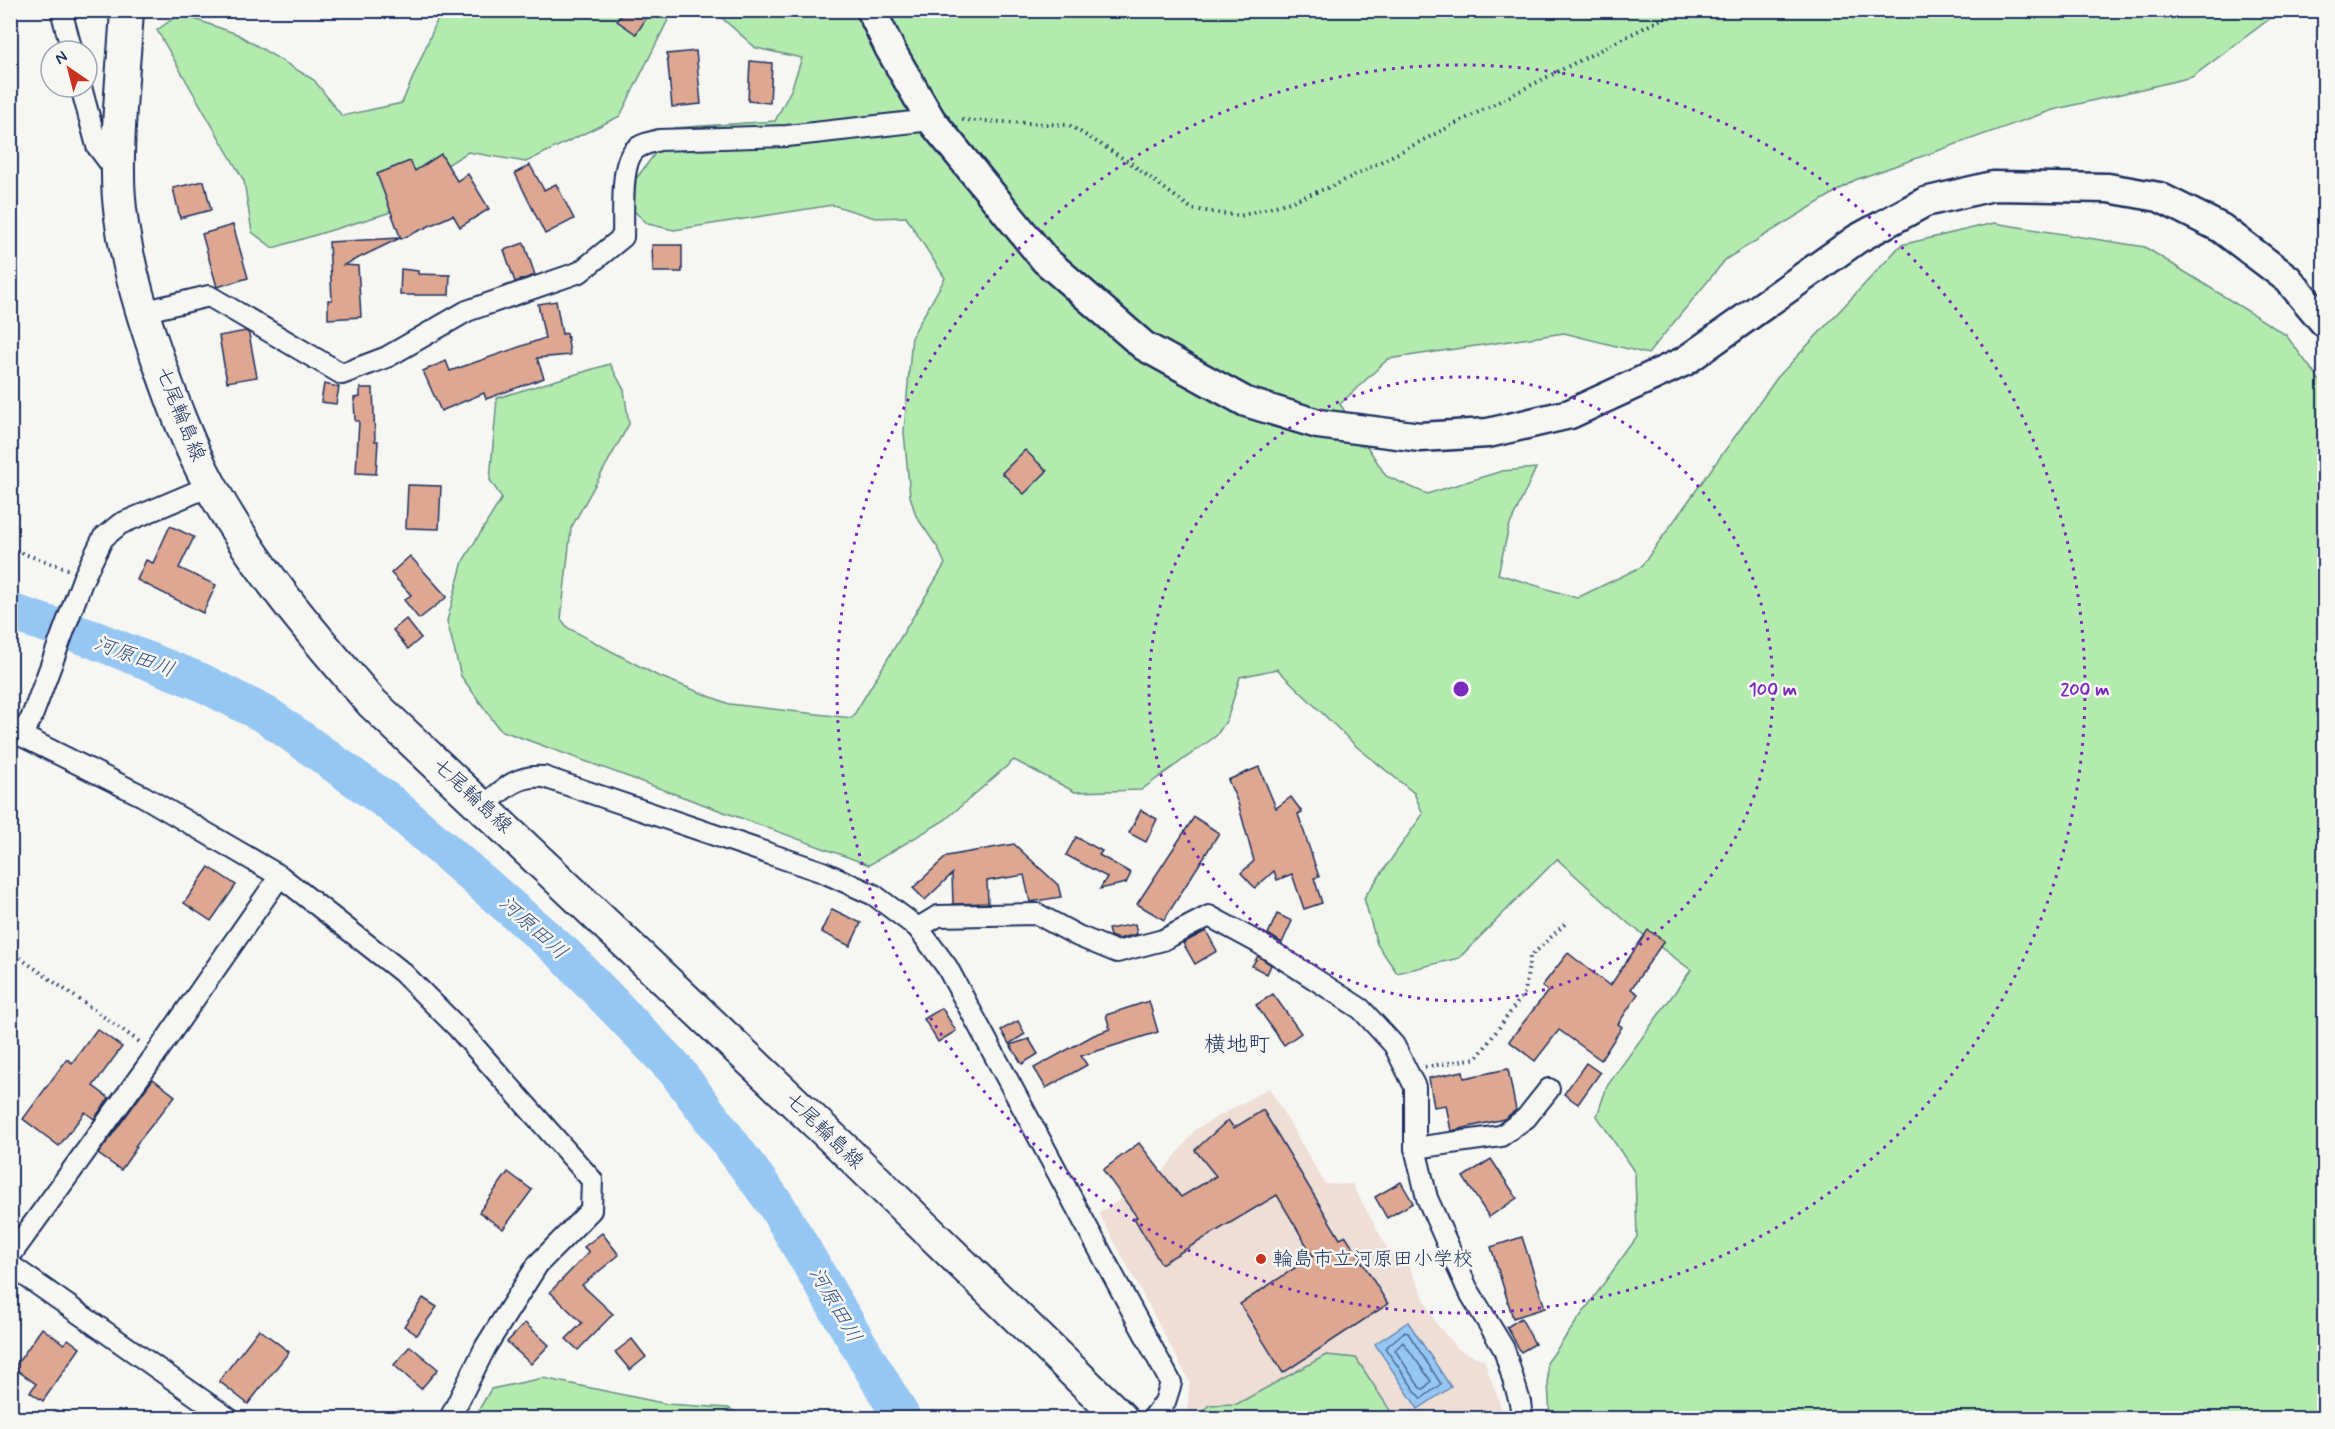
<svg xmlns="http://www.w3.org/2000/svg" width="2335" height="1429" font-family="Mynerve,'Klee One',sans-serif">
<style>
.built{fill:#eeded5}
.green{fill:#b3ebaf;stroke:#678d86;stroke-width:1.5}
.water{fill:#96c7f2;stroke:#658ab7;stroke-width:1.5}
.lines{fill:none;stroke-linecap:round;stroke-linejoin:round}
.shore{stroke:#4c6c99;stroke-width:1.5}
.river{stroke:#96c7f2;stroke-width:38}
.building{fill:#dda792;stroke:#1b2f5e;stroke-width:1.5}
.street-casing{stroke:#1b2f5e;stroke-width:24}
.secondary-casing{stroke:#1b2f5e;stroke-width:33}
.primary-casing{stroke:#1b2f5e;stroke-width:36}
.path{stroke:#1b2f5e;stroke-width:4;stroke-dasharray:1.5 4.5;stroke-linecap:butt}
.street{stroke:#f6f6f2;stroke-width:20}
.secondary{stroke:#f6f6f2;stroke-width:28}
.primary{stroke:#f6f6f2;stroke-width:32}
.ring{fill:none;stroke:#7b2cbf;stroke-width:3;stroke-dasharray:3 6}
.poi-dot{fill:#c8321e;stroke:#f6f6f2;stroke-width:2}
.labels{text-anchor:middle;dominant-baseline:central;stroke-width:5;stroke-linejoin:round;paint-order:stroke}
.street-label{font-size:20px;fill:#1b2f5e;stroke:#f6f6f2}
.poi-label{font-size:20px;fill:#1b2f5e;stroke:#f6f6f2;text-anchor:start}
.water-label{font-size:21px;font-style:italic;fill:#3a5583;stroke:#f6f6f2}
.quarter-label{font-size:22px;fill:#1b2f5e;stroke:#f6f6f2}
.centre{fill:#7b2cbf;stroke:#f6f6f2;stroke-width:3}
.ring-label{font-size:18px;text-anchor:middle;font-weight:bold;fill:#7b2cbf;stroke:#f6f6f2;stroke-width:5;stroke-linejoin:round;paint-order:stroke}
</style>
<rect width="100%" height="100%" fill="#f6f6f2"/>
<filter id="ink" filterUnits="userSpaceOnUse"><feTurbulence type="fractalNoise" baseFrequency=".0167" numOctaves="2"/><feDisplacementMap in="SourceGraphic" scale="12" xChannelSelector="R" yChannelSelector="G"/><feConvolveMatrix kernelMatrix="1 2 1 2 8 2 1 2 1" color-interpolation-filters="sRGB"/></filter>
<g filter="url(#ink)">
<!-- built -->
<polygon class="built" points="1269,1088 1325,1184 1352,1184 1389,1252 1409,1266 1435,1322 1459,1350 1484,1360 1501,1407 1502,1418 1181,1418 1187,1409 1190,1382 1099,1213 1163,1172 1196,1129"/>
<!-- green -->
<g class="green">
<polygon points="436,11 689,11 670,16 620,116 526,162 468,152 416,184 388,213 273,248 252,232 244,181 157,30 180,14 237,34 314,80 342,116 402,103 439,16"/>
<polygon points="714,11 2280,11 2192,77 2053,110 1855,180 1726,259 1648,354 1564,333 1388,359 1340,404 1386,476 1427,494 1502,471 1536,468 1509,527 1498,574 1577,598 1641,567 1777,378 1901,245 1994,223 2145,247 2286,335 2324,386 2324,1418 1550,1418 1547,1363 1637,1237 1635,1173 1597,1116 1607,1086 1691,970 1629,924 1557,859 1459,958 1397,973 1377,944 1364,898 1423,814 1414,793 1357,747 1277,669 1240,677 1227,720 1216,736 1141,790 1075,792 1014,760 945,820 869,865 500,730 461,676 447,621 463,561 502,498 490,480 497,398 610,364 624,390 629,424 571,528 561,619 568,628 656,675 729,704 852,718 945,564 938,548 916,516 910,496 904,432 912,336 945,278 906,217 875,218 833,205 674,230 648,224 621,199 674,128 775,121 791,90 802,58 756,48"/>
<polygon points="1326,1355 1356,1358 1395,1418 1196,1418 1209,1405 1237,1404"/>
<polygon points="543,1378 667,1404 728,1408 747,1418 474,1418 491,1389"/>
</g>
<!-- water -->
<polygon class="water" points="1408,1322 1451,1387 1418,1409 1375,1344"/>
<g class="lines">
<!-- shore -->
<g class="shore">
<polygon points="1404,1332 1408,1333 1441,1384 1421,1399 1385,1348"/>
<polygon points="1403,1342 1431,1381 1424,1389 1420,1388 1395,1350"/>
</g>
<!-- river -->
<polyline class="river" points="10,612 90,638 201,682 268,716 391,804 564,954 675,1069 776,1205 902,1418"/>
</g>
<!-- building -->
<g class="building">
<polygon points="625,10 652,10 636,34 617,21"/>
<polygon points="696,51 701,104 672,107 667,54"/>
<polygon points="750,61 772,63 770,103 748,101"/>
<polygon points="441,154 457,181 468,174 489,209 460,227 453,215 401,239 377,174 410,161 415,171"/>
<polygon points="530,165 544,190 556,184 574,219 545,234 515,173"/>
<polygon points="204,181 211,210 180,218 173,188"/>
<polygon points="233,225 248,278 217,287 202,234"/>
<polygon points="400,238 344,265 358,266 361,317 328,319 328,300 332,300 329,242"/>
<polygon points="524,243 535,275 515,282 504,250"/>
<polygon points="652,245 682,245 682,272 653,272"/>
<polygon points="401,269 418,271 418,274 450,275 449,295 400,295"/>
<polygon points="556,301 562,334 567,333 570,355 537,358 544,378 486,399 484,393 441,411 423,371 446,361 450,371 545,338 538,304"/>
<polygon points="246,331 249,334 257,377 227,382 219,336"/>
<polygon points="324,384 339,387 336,404 321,402"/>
<polygon points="360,388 373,388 375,441 378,441 376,474 356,473 359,421 355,421 354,398 360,397"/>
<polygon points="1025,450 1047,471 1024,494 1002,473"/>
<polygon points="408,485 441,486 439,529 406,528"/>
<polygon points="170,526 194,537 179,568 216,585 203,613 137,580 146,560 153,563"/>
<polygon points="410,556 447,597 419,619 404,600 411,595 391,573"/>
<polygon points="406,619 421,638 408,649 393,630"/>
<polygon points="1259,767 1276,808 1291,797 1302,812 1298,814 1319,877 1314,878 1322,903 1304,909 1292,874 1277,880 1274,871 1255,888 1241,873 1254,861 1238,803 1228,780"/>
<polygon points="1141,810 1157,819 1146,842 1129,833"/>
<polygon points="1194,817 1219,833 1164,920 1137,904"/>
<polygon points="1076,837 1102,851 1099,855 1131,873 1126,883 1100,889 1107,877 1066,855"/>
<polygon points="1014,844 1058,885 1061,897 1030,902 1024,875 987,881 988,903 953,904 952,874 925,900 913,888 947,856"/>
<polygon points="209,867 236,885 211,921 184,903"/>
<polygon points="832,909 861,923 850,946 821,932"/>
<polygon points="1277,914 1292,921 1282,943 1268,934"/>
<polygon points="1135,924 1137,934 1118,939 1110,936 1108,929"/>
<polygon points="1648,930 1664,941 1631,989 1638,994 1618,1024 1622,1027 1601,1060 1559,1030 1535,1061 1509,1041 1548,991 1542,986 1568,953 1610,986"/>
<polygon points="1206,931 1217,951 1195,964 1183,943"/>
<polygon points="1258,956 1271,965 1267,974 1252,966"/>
<polygon points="1273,994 1301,1033 1284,1045 1256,1005"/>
<polygon points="1149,1001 1158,1032 1081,1056 1087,1065 1046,1088 1034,1068 1094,1035 1110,1029 1106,1015"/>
<polygon points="942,1008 956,1031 938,1042 924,1019"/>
<polygon points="1018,1021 1025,1034 1009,1044 1001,1030"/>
<polygon points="97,1029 122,1047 93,1086 109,1098 94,1119 85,1112 59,1146 23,1119 67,1059 72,1063"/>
<polygon points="1029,1039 1038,1054 1022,1064 1010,1045"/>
<polygon points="1586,1063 1600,1073 1578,1104 1564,1094"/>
<polygon points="1508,1069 1516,1110 1504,1119 1451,1131 1446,1105 1434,1107 1429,1078 1463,1071 1464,1078"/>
<polygon points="153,1079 175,1096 135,1146 137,1147 121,1170 98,1154"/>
<polygon points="1263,1110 1340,1239 1346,1236 1388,1304 1283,1373 1240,1304 1313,1256 1277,1195 1161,1264 1134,1218 1137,1217 1103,1170 1139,1143 1181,1197 1216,1176 1195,1150 1228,1120 1234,1128"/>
<polygon points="1491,1159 1517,1198 1489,1217 1463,1177"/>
<polygon points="508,1172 532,1190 503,1229 479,1212"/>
<polygon points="1401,1182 1413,1203 1387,1218 1375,1197"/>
<polygon points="602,1233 619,1255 582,1285 613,1314 578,1350 566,1339 582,1323 550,1292 589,1252 584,1247"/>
<polygon points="1522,1237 1545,1308 1513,1318 1491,1247"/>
<polygon points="423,1298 437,1307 417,1335 404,1326"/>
<polygon points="1521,1318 1535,1344 1521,1352 1507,1327"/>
<polygon points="525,1323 549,1345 531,1364 507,1342"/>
<polygon points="42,1328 64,1344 68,1339 80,1348 43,1401 30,1392 36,1384 14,1368"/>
<polygon points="259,1329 289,1352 248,1404 219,1381"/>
<polygon points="632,1339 646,1357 630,1370 615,1352"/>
<polygon points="410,1346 438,1369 421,1389 394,1365"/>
</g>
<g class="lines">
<defs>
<g id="street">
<polyline points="61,10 72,51"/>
<polyline points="81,87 97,146 118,174"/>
<path d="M142 312 209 296 342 374 387 357 467 311 580 272 623 237C624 216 620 167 633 152 639 144 650 143 659 140L787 136 931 120"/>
<polyline points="10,730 143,796 280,876 402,972 457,1027 592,1180 591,1210 538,1264 486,1346 450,1418"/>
<polyline points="21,734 31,719 83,579 103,538 120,524 210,486"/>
<path d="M483 807C502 790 517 774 544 777L823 872 874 895 918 928 947 967 1171 1383 1165 1402 1153 1418"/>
<polyline points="918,928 938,916 1037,914 1078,936 1117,952 1163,940 1209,916 1259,943 1361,1009 1394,1045 1415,1087 1415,1148 1427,1198 1467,1288 1504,1349 1520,1402 1522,1418"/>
<polyline points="1415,1148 1501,1136 1526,1118 1549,1089"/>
<polyline points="10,1256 156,1054 280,876"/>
<polyline points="10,1265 228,1418"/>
</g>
<polyline id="secondary" points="871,10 890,49 931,120 1045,260 1144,346 1246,402 1318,424 1420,437 1488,433 1570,414 1685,361 1857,239 1925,202 1993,186 2108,188 2159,197 2221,228 2288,279 2324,322"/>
<path id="primary" d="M127 10C124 65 117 120 118 174 118 230 134 289 152 342 169 391 185 439 210 485 253 565 313 635 372 703L845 1150 1121 1418"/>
</defs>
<!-- street casing -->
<use href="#street" class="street-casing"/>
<!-- secondary casing -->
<use href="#secondary" class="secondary-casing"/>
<!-- primary casing -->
<use href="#primary" class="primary-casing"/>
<!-- path -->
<g class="path">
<polyline points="962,120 1069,125 1129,162 1192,209 1240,216 1290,202 1335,185 1679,10"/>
<polyline points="10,549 68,569"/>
<polyline points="10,951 141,1043"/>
<polyline points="1425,1067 1477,1058 1525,992 1530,957 1568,921"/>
</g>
<!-- street -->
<use href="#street" class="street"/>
<!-- secondary -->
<use href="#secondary" class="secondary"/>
<!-- primary -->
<use href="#primary" class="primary"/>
</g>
</g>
<!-- distance rings -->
<g class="ring">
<circle cx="1461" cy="689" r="312"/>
<circle cx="1461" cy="689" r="624"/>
</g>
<!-- markers -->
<circle class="poi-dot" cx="1261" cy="1259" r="6"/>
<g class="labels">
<!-- street labels -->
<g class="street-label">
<text transform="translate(180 414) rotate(68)">七尾輪島線</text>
<text transform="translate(472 796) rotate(43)">七尾輪島線</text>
<text transform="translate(824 1131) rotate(44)">七尾輪島線</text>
</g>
<!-- poi labels -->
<g class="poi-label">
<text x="1273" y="1259">輪島市立河原田小学校</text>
</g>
<!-- water labels -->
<g class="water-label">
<text transform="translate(134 657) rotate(20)">河原田川</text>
<text transform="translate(533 928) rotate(42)">河原田川</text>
<text transform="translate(835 1305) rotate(60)">河原田川</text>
</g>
<!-- quarter labels -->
<g class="quarter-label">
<text x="1237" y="1045">横地町</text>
</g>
</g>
<circle cx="1461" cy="689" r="9" class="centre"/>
<g class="ring-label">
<text x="1773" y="695">100 m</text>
<text x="2085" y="695">200 m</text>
</g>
<!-- margin -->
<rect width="2335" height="1429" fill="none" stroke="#f6f6f2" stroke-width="36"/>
<rect x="18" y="18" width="2299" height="1393" fill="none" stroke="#1b2f5e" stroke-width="2" filter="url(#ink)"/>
<!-- north arrow -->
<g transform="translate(69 69) rotate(325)"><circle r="28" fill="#f6f6f2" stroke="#9ea6b7" stroke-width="1.5"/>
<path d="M0-4.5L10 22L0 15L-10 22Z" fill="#c8321e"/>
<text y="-9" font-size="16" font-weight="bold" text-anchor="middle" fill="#1b2f5e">N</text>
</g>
</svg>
